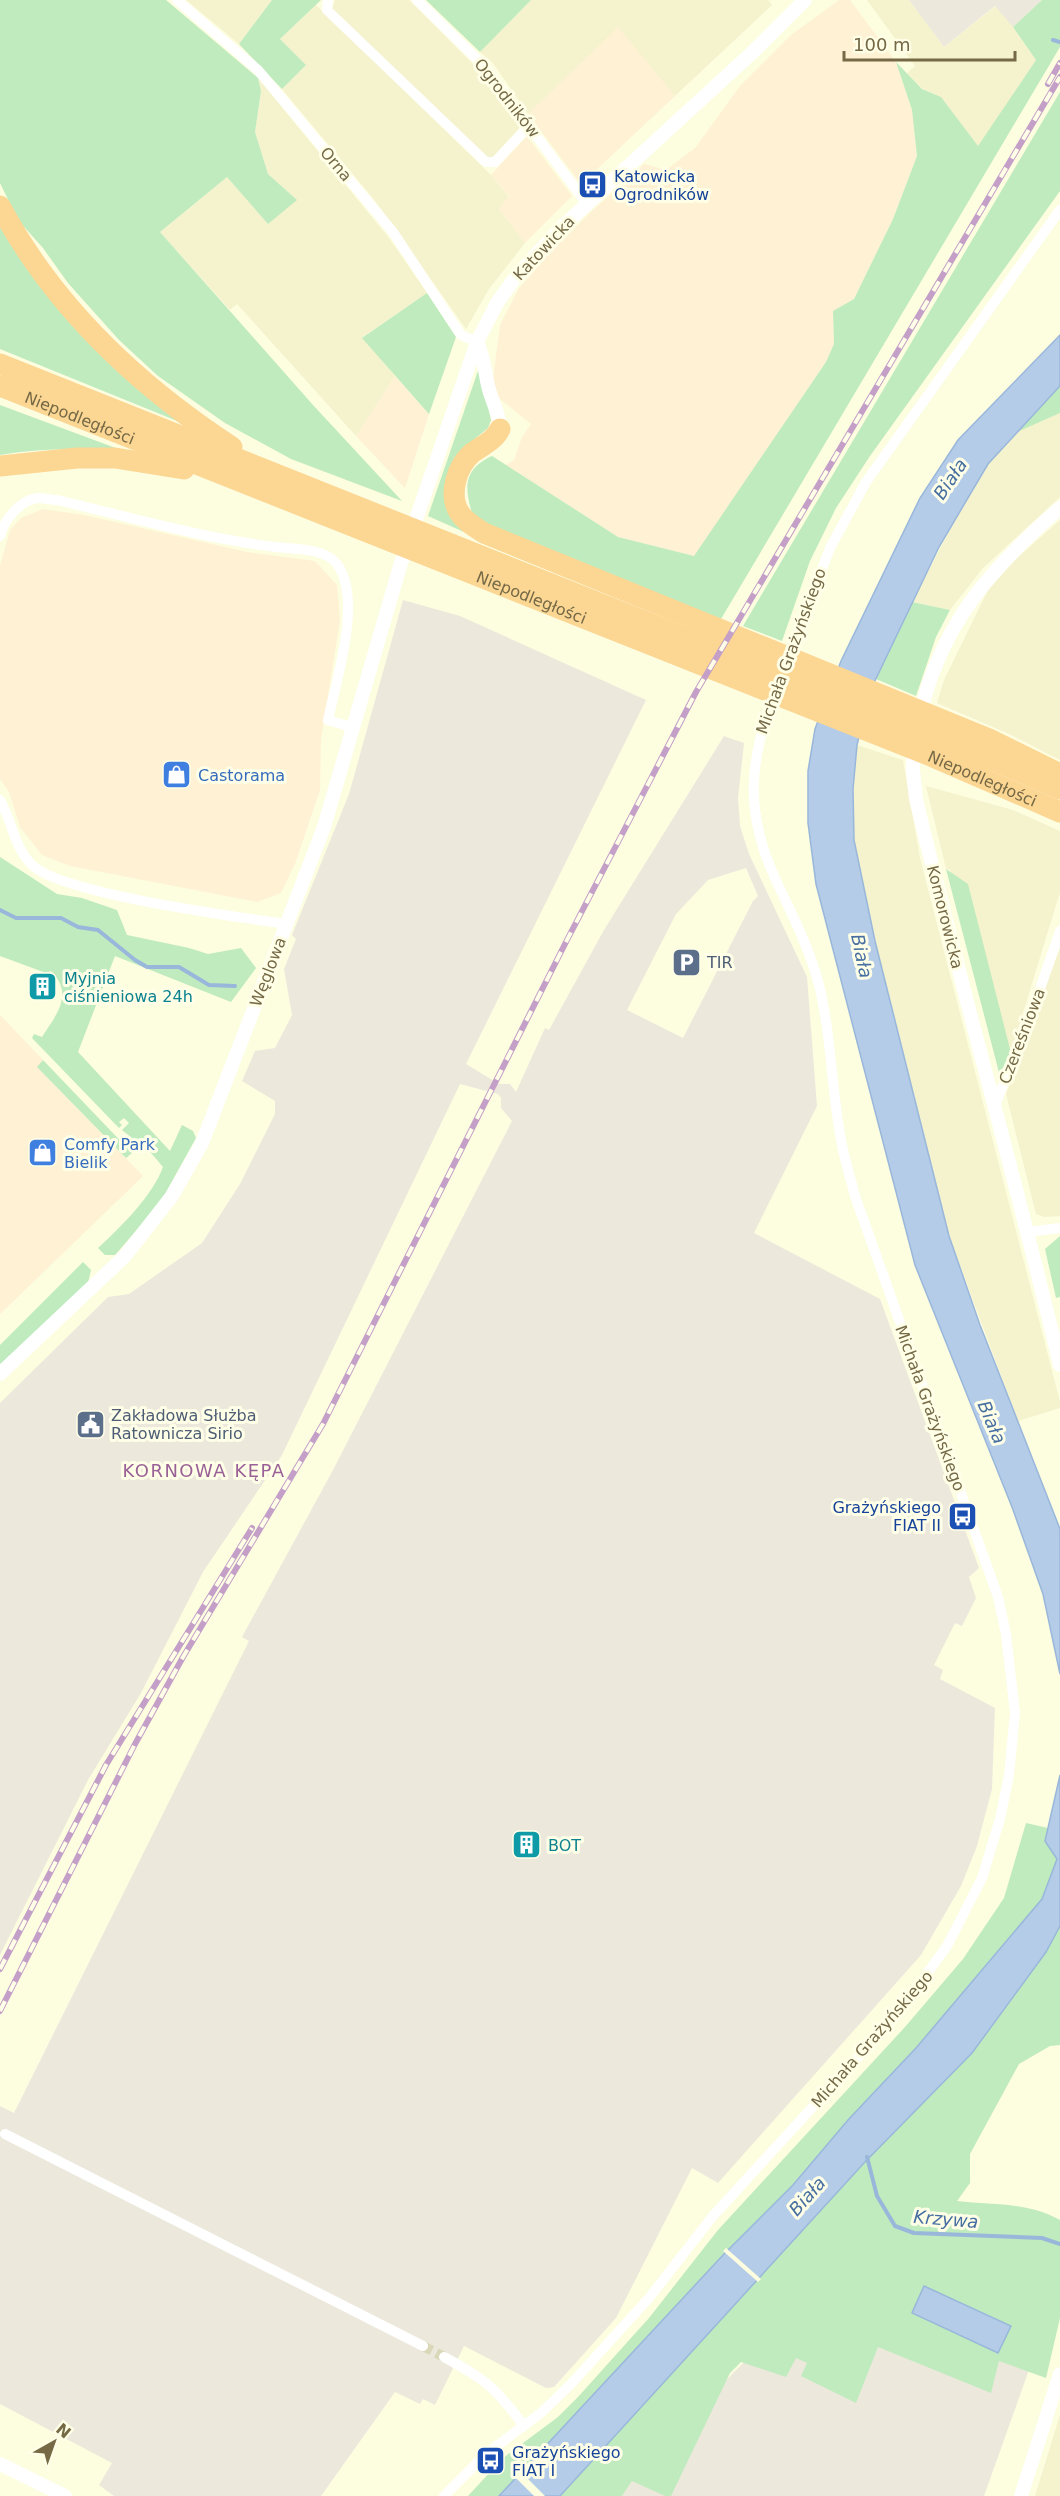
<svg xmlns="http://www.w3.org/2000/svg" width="1060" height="2496" font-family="'DejaVu Sans',sans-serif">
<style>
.residential{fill:#f5f2ce}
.commercial{fill:#fff1d3}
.industrial{fill:#ece9dc;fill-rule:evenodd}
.green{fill:#bfebbe;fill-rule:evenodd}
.water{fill:#b4cce8;stroke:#99b7da;stroke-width:1.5}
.pier{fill:#fdfde0}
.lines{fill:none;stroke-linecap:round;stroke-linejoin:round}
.stream{stroke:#99b7da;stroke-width:4}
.minor-tunnel{stroke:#dbd8ba;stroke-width:10;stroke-dasharray:10 5;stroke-linecap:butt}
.minor{stroke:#fff;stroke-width:10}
.tertiary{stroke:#fff;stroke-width:14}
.motorway{stroke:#fcd693;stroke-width:21}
.rail-casing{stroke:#c49fc7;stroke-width:6}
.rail{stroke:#ffffe8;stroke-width:4;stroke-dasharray:11;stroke-linecap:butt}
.labels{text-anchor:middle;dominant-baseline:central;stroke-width:6;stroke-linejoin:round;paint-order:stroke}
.street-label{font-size:16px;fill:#756946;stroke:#ffffe8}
.transit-label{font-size:16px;fill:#164399;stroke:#ffffe8;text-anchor:start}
.shop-label{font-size:16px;fill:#366cbe;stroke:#ffffe8;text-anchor:start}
.service-label{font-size:16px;fill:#4e5e75;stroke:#ffffe8;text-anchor:start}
.culture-label{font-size:16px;fill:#0d838f;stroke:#ffffe8;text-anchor:start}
.water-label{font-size:18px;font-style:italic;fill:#476fa0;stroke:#ffffe8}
.neighbourhood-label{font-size:18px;letter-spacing:1.5px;fill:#9a6197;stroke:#ffffe8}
</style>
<rect width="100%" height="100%" fill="#fdfde0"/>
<!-- residential -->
<g class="residential">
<polygon points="186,0 272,0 239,44"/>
<polygon points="335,0 409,0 478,69 521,126 493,157 486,157 332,9"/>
<polygon points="531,0 768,0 772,5 675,96 618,28 528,114 493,63 480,52"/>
<polygon points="867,0 909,0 944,47 996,6 1013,27 1036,60 978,147 941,97 923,89 907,73 915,66"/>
<polygon points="316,5 491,175 509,197 499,209 525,243 489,289 466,329 376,202 282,89 306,65 280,39"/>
<polygon points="258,78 389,238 427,293 363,337 395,376 356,436 237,304 230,310 160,232 227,177 268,224 296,199 268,174 255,132 261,91"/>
<polygon points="1060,413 1060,497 983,568 950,610 912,602 965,501 988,464 1014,433"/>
<polygon points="1060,520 1060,760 1007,733 937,703 944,680 988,590 1016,559"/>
<polygon points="857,745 903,760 920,858 1060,1402 1060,1408 1018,1421 949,1236 875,941 854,840 853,789"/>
<polygon points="926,786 1013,810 1060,831 1060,892 1012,1049 1010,1050 950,870 946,869"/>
<polygon points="1060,948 1060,1216 1044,1217 1036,1214 1006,1094"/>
<polygon points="1060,2415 1060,2496 1035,2496"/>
</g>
<!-- commercial -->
<g class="commercial">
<polygon points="839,0 850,0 896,62 912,110 917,156 893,219 854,299 833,311 834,344 826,362 694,557 618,537 506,465 514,460 522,437 531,424 499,398 493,379 500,325 519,288 550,252 591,212 644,164 666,170 695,148 740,86 791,35"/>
<polygon points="618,27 675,96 581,184 528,114"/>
<polygon points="527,136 572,196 525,243 499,209 509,196 491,175"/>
<polygon points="395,376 429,414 405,488 356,436"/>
<polygon points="43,509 84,515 247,552 315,561 337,585 340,620 321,740 320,790 295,864 281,893 257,902 70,866 42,855 20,827 9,792 0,779 0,566 10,530 21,518"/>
<polygon points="0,1015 43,1060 37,1067 143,1176 0,1314"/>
</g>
<!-- industrial -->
<g class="industrial">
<polygon points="909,0 1042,0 1013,27 995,6 944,47"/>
<path d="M403 600 460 616 646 700 466 1064 499 1084H510L516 1092 545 1028 549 1030 604 930 724 736 744 743 738 798 740 826 749 854 807 977 817 1106 754 1233 880 1299 979 1568 969 1577 976 1598 962 1626 955 1623 934 1665 943 1670 940 1679 995 1708 992 1789 977 1846 961 1886 921 1955 718 2183 692 2168 616 2318 554 2387 546 2388 464 2346 435 2405 423 2399 420 2404 395 2392 321 2496H114L99 2485 112 2463 0 2404V2106L14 2113 249 1641 242 1637 333 1470 512 1121 501 1108V1098L498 1094 460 1084 282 1455 203 1572 141 1693 88 1780 0 1955V1403L108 1297 129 1294 202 1243 240 1184 275 1114V1101L242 1081 255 1051 275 1048 292 1015 284 969 296 939 292 935 349 794ZM746 868 758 896 753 901 683 1038 627 1010 676 914 708 880Z"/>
<polygon points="874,2235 1060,2283 984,2496 622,2496 632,2481 732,2374"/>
</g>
<!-- green -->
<g class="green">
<polygon points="0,0 166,0 258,78 261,91 255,132 268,174 297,200 268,224 227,177 160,232 313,405 402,501 291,459 225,423 158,376 119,340 68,283 43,248 18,220 0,183"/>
<polygon points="272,0 321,0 280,39 306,65 282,89 239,44"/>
<polygon points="426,0 531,0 480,52"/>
<path d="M1042 0H1060V47L721 619 490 527 472 513C464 486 464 469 492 456L618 537 694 556 826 362 834 344 833 311 854 299 893 219 917 156 912 110 896 62 922 89 941 97 978 146 1036 60 1013 27Z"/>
<polygon points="1060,92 1060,191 870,456 836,508 810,561 782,641 743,626"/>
<polygon points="0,224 187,425 0,349"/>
<polygon points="427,293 456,337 429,414 362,338"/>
<polygon points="479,368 491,420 488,428 465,447 464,532 428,516"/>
<polygon points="1060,386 1060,413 1015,433"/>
<path d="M0 405 129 453C86 447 43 448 0 455Z"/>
<polygon points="912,602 950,610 936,637 916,696 876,679"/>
<path d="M0 857 57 894 82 898 117 910 127 935 189 948 208 954 241 948 256 968 231 1002 115 956 78 1052 170 1151 182 1125 193 1131 196 1138 160 1203 115 1255H105L98 1248C121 1227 153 1195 163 1167L152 1154 122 1130 129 1123 124 1118 119 1122 122 1125 119 1128 32 1038 34 1034 42 1037C57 1014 74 994 51 971L46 973 0 956Z"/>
<polygon points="946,869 968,884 1010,1049 1012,1049 1001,1080"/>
<polygon points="43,1060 132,1153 126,1158 37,1067"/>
<polygon points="1060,1236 1060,1297 1056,1298 1045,1249"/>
<polygon points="83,1262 91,1270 88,1283 0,1365 0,1345"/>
<polygon points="1026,1823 1048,1828 1046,1841 1057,1859 1042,1899 916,2048 848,2120 793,2185 724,2254 499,2496 468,2496 503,2458 558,2417 578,2397 649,2318 718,2230 905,2027 963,1959 1004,1898"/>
<path d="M1060 1926V2045L1050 2046 1019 2064 970 2154V2183L957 2201C993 2205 1027 2202 1060 2220V2318L1046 2378 999 2361 991 2393 878 2347 856 2403 801 2376 807 2363 796 2358 786 2377 741 2362 730 2373 671 2496H665L632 2481 622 2496H560L864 2163 972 2053 1019 1990ZM924 2286 1010 2326 998 2353 912 2313Z"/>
</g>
<!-- water -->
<g class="water">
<polygon points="1060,335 1060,386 988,464 939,547 872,687 857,745 853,789 854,840 875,941 949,1236 980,1325 1060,1529 1060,1674 1043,1594 1012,1507 915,1265 816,884 808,823 808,771 815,729 841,661 920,498 958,440"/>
<polygon points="1060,1775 1060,1926 1046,1952 972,2053 864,2163 560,2496 499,2496 724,2254 793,2185 848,2120 916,2048 1042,1899 1057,1859 1045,1841"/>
<polygon points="924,2286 1011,2326 998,2353 912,2313"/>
</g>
<!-- pier -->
<g class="pier">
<polygon points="726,2248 761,2279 758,2282 723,2251"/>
<polygon points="520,2471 545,2496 534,2496 514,2476"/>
</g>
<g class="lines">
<!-- stream -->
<g class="stream">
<polyline points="1053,40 1060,42"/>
<polyline points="0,910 16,918 61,918 78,927 98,930 135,960 147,967 179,967 209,985 235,986"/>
<polyline points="867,2157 877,2196 895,2226 914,2233 1042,2238 1060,2244"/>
</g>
<!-- minor-tunnel -->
<polyline class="minor-tunnel" points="423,2346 444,2357"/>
<!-- minor -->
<g class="minor">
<polyline points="177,0 258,70 393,232 461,335 477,342"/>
<polyline points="328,0 327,10 486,162 495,162 529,126"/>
<polyline points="417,0 486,68 587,204"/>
<path d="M0 536C4 520 19 501 37 498 43 498 51 500 57 500 129 517 202 538 276 547 294 549 325 548 337 564 363 599 336 681 328 720L354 728"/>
<polyline points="787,660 830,548 866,482 1060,210"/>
<path d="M0 800C12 821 14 847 32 865 62 894 238 917 286 924"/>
<polyline points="995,1105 1026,1029 1060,931"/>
<polyline points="1028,1232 1060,1228"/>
<polyline points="5,2134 423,2346"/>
<path d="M444 2357C485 2379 496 2388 524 2426"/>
<path d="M444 2496 486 2454 542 2412 571 2384 649 2298 713 2216 896 2016 947 1946 982 1878 1000 1819 1009 1775 1015 1713 1006 1634 998 1597 855 1196C850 1176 843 1155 840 1134 831 1083 831 1031 818 981 808 944 790 911 774 876 744 809 750 758 775 691"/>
</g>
<!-- tertiary -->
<g class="tertiary">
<path d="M477 342C486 361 484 374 490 393 494 406 500 415 500 429"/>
<path d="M919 719C940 625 990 569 1060 508"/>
<path d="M914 743 913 770 916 799C961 988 1015 1175 1060 1365"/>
<polyline points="0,1374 125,1256 172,1196 202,1143 324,827 401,563 477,342 497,303 517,275 562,227 755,50 805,0"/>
<polyline points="0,2464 65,2496"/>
<polyline points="1021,2496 1060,2374"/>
</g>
<!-- motorway -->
<g class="motorway">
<path d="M0 206C54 307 137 385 232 447"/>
<polyline points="0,364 1000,763 1060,789"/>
<path id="s1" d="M0 386 931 756 1060 812"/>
<path d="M500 429C494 441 483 445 472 453 457 466 448 494 459 512 465 522 475 527 484 533L989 739 1060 774"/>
<polyline points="0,466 77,458 115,458 184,469"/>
</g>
<defs>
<g id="rail">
<polyline points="1048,84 1060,63"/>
<polyline points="0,1969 106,1765 252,1528"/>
<polyline points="0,2011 135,1744 183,1657 323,1424 567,940 696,692 1060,77"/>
</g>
</defs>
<!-- rail casing -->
<use href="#rail" class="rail-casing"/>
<!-- rail -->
<use href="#rail" class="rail"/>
</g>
<!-- icons -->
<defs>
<symbol id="bus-square" viewBox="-11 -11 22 22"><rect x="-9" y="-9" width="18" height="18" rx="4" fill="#1a4fb4" stroke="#ffffe8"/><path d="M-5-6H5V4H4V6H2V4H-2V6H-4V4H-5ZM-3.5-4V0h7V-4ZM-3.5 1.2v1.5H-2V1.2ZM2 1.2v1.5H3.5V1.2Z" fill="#fff"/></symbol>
<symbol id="shop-square" viewBox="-11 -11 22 22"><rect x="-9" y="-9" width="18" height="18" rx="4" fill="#3f7fe0" stroke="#ffffe8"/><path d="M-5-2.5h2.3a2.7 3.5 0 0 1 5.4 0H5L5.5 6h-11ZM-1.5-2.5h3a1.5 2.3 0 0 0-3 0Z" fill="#fff"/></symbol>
<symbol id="parking-square" viewBox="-11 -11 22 22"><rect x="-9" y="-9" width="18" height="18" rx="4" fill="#5c6f8a" stroke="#ffffe8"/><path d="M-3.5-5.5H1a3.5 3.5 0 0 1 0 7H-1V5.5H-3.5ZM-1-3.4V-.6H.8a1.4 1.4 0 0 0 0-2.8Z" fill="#fff"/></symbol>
<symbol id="building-square" viewBox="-11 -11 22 22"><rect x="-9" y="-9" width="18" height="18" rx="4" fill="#0f9aa8" stroke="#ffffe8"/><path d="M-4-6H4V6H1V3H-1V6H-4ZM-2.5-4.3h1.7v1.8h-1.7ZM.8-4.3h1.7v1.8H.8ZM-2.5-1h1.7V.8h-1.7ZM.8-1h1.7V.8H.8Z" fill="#fff"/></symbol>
<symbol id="civic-square" viewBox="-11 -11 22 22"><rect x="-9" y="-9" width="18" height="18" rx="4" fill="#5c6f8a" stroke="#ffffe8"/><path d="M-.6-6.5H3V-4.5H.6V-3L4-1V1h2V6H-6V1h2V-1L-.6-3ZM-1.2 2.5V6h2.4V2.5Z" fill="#fff"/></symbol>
</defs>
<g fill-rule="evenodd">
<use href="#bus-square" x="576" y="168" width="33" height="33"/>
<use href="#shop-square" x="160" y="758" width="33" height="33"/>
<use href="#parking-square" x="670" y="946" width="33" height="33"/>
<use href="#building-square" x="26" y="970" width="33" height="33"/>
<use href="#shop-square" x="26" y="1136" width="33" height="33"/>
<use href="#civic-square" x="74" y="1408" width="33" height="33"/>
<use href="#bus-square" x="946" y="1500" width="33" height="33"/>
<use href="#building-square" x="510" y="1828" width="33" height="33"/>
<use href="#bus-square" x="474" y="2444" width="33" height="33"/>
</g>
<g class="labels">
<!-- street labels -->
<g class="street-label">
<text transform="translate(507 98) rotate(52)">Ogrodników</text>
<text transform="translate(336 164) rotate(50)">Orna</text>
<text transform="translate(544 248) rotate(-47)">Katowicka</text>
<text stroke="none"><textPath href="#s1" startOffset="86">Niepodległości</textPath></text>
<text stroke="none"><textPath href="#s1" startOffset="572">Niepodległości</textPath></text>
<text transform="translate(791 651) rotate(-70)">Michała Grażyńskiego</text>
<text stroke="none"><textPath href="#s1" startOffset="1058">Niepodległości</textPath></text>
<text transform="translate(945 917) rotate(76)">Komorowicka</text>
<text transform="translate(268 972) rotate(-69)">Węglowa</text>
<text transform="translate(1022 1036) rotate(-69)">Czereśniowa</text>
<text transform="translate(930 1408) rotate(70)">Michała Grażyńskiego</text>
<text transform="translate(872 2039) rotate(-49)">Michała Grażyńskiego</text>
</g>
<!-- transit labels -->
<g class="transit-label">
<text x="614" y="176">Katowicka<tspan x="614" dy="18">Ogrodników</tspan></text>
<text x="941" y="1507" text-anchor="end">Grażyńskiego<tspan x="941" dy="18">FIAT II</tspan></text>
<text x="512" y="2452">Grażyńskiego<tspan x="512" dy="18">FIAT I</tspan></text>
</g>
<!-- shop labels -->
<g class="shop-label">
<text x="198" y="775">Castorama</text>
<text x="64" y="1144">Comfy Park<tspan x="64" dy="18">Bielik</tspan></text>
</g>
<!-- service labels -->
<g class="service-label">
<text x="707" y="962">TIR</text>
<text x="111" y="1415">Zakładowa Służba<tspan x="111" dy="18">Ratownicza Sirio</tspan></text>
</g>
<!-- culture labels -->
<g class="culture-label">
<text x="64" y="978">Myjnia<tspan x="64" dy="18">ciśnieniowa 24h</tspan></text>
<text x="548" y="1845">BOT</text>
</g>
<!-- water labels -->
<g class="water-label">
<text transform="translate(950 479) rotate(-56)">Biała</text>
<text transform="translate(862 956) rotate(78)">Biała</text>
<text transform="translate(992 1422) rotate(67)">Biała</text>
<text transform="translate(807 2196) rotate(-48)">Biała</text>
<text transform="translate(946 2219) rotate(5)">Krzywa</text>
</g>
<!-- neighbourhood labels -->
<g class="neighbourhood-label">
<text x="204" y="1470">KORNOWA KĘPA</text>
</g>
</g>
<!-- north arrow -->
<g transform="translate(54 2442) rotate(40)" stroke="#ffffe8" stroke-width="4.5" paint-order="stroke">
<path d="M0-4.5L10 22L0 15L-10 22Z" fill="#756946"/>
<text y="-9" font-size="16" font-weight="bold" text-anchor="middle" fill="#756946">N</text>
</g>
<!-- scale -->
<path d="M844 51v9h171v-9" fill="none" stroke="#756946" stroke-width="3"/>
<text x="853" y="51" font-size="18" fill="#756946" stroke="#ffffe8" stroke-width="4.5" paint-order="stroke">100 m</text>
</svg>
